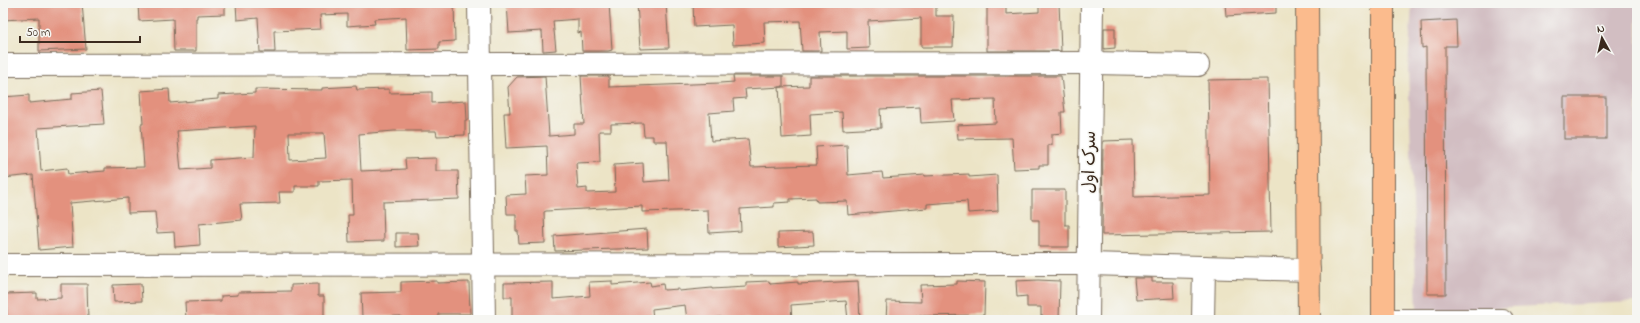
<svg xmlns="http://www.w3.org/2000/svg" width="1640" height="323" font-family="'Indie Flower','Playpen Sans Arabic',sans-serif">
<style>
.industrial{fill:#d2bec2}
.building{fill:#e3917e;fill-rule:evenodd}
.lines{fill:none;stroke-linecap:round;stroke-linejoin:round}
.minor-casing{stroke:#796b59;stroke-width:24}
.major-casing{stroke:#796b59;stroke-width:24}
.minor{stroke:#fff;stroke-width:22}
.major{stroke:#fbbb8d;stroke-width:22}
.labels{text-anchor:middle;dominant-baseline:central;stroke-width:3;stroke-linejoin:round;paint-order:stroke}
.street-label{font-size:17px;fill:#3b2a1e;stroke:#f6f6f2}
</style>
<rect width="100%" height="100%" fill="#f6f6f2"/>
<filter id="ink" filterUnits="userSpaceOnUse"><feTurbulence type="fractalNoise" baseFrequency=".025" numOctaves="2"/><feDisplacementMap in="SourceGraphic" scale="8" xChannelSelector="R" yChannelSelector="G"/><feConvolveMatrix kernelMatrix="1 2 1 2 8 2 1 2 1" color-interpolation-filters="sRGB"/></filter>
<filter id="wash" filterUnits="userSpaceOnUse"><feTurbulence type="fractalNoise" baseFrequency=".012" numOctaves="4" result="noise"/><feDisplacementMap in="SourceGraphic" scale="16" xChannelSelector="R" yChannelSelector="G"/><feGaussianBlur stdDeviation="0.9" result="paint"/><feColorMatrix in="noise" values="0 0 0 0 0 0 0 0 0 0 0 0 0 0 0 0 0 1.4 0 .05"/><feComposite in="paint" operator="in"/></filter>
<g filter="url(#wash)">
<rect width="100%" height="100%" fill="#ece4c6"/>
<!-- industrial -->
<polygon class="industrial" points="1412,3 1637,3 1637,302 1417,311 1408,70"/>
<g id="blocks">
<!-- building -->
<g class="building">
<polygon points="3,3 82,3 86,49 39,51 39,18 3,20"/>
<polygon points="138,3 225,3 225,14 197,15 197,18 196,18 196,51 174,51 173,19 139,21"/>
<polygon points="236,3 454,3 455,41 439,42 439,49 407,50 406,17 374,19 375,24 347,26 347,14 320,15 321,29 274,31 275,52 260,52 258,18 237,20"/>
<polygon points="507,3 609,3 612,50 608,51 582,51 581,32 578,33 578,19 553,21 556,50 543,51 542,31 509,33"/>
<polygon points="637,3 666,3 669,48 640,49"/>
<polygon points="693,3 936,3 936,16 954,16 953,47 921,47 921,18 868,21 869,48 847,49 847,31 820,32 821,51 802,51 800,21 764,22 765,43 733,45 732,25 694,27"/>
<polygon points="987,3 1006,3 1006,14 1039,12 1039,3 1059,3 1061,51 987,51"/>
<polygon points="1225,3 1276,3 1276,13 1226,16"/>
<polygon points="1456,20 1457,46 1445,46 1446,294 1427,294 1426,47 1422,48 1421,22"/>
<polygon points="1104,28 1115,28 1115,48 1104,49"/>
<path d="M545 76 549 136 574 134V124H584L581 76H609V87L720 83 734 82 733 76H783V87L745 89 746 98 733 99 734 111 709 113 711 141 748 139 751 167 817 165 816 147 847 145 848 175 882 172 883 178 925 175V176L969 174V177L997 175 998 211 968 213 967 201 927 204V208L848 215 847 201 817 202 816 198 790 199V202L774 203V207L740 209 741 231 709 233 708 210 642 212V206L546 211 544 212 545 243 519 244 518 231H516V214H507L506 195 526 194 525 176 548 175 547 146 506 148 504 113H510L508 87 517 77ZM643 123 644 136H653V141H667L669 180 644 182 643 163 614 165 615 192 587 193V188L578 189 576 163 600 162 599 131H611V124Z"/>
<polygon points="809,76 1061,76 1065,112 1061,112 1062,133 1052,134 1052,145 1048,145 1048,165 1039,165 1039,168 1014,169 1012,138 958,139 957,125 996,123 995,99 952,100 954,121 921,123 920,107 880,109 881,128 843,130 842,112 810,114 811,136 782,138 779,87 809,86"/>
<polygon points="1268,79 1271,232 1102,235 1103,141 1133,140 1134,197 1210,195 1208,80"/>
<path d="M356 86 357 90 389 89V93L432 92V103L466 101 467 120H465V135L437 136 436 131H394L359 134 361 171 406 169 405 159 436 158V171H458L459 199 383 202 384 241 349 242 348 215H353L352 180 319 181V186H295V192H279L280 203 240 204 242 220 199 224 200 245 175 247 174 232 157 233 155 212 128 213V198L70 203 73 247 39 250 33 175 3 178V97L29 95V103L72 99V93L101 91 104 124 38 128 41 171 67 168 68 174 105 171V168L144 167 141 124H143L141 91 169 89 170 103 218 99V95L255 93V89L322 90V88ZM255 126 254 157 210 160V168L181 170 177 131ZM289 133H324L326 158 290 160Z"/>
<rect x="1564" y="97" width="42" height="42"/>
<polygon points="1032,190 1065,190 1065,225 1069,225 1069,247 1039,247 1039,220 1032,220"/>
<polygon points="647,229 648,248 555,251 554,236"/>
<polygon points="813,232 814,245 778,247 778,233"/>
<polygon points="396,233 418,233 419,246 396,247"/>
<polygon points="1134,278 1152,278 1152,282 1173,282 1174,298 1136,300"/>
<polygon points="1038,280 1060,281 1059,320 1044,320 1044,316 1041,316 1041,307 1027,307 1027,296 1017,297 1016,281"/>
<polygon points="437,281 437,283 469,282 470,314 438,314 438,320 401,320 401,316 362,317 361,293 401,292 401,282"/>
<polygon points="612,281 612,285 650,282 651,286 663,284 664,290 679,289 679,291 712,288 712,289 746,287 746,282 769,281 770,284 798,282 798,284 858,281 860,320 848,320 846,301 791,305 792,320 750,320 750,318 721,320 721,317 687,320 685,305 652,309 653,319 512,319 512,297 504,297 504,283 553,282 553,299 590,296 589,282"/>
<polygon points="957,281 985,282 984,315 916,316 915,320 886,320 887,301 921,302 920,285 957,284"/>
<polygon points="61,284 87,284 88,319 7,320 6,294 37,293 37,299 61,298"/>
<polygon points="141,284 142,301 114,302 113,285"/>
<polygon points="318,284 318,296 324,296 324,320 291,320 291,317 248,318 248,320 186,320 185,302 221,301 221,296 238,295 238,292 291,291 291,285"/>
</g>
</g>
</g>
<g filter="url(#ink)">
<use href="#blocks" fill-opacity="0" stroke="#796b59" stroke-width="1"/>
<g class="lines">
<defs>
<g id="minor">
<polyline points="479,3 484,320"/>
<polyline points="3,65 1092,63 1198,65"/>
<polyline points="3,265 1089,264 1309,270"/>
<polyline points="1088,320 1092,3"/>
<polyline points="1203,320 1204,267"/>
<polyline points="1383,320 1502,320"/>
</g>
<g id="major">
<polyline points="1307,3 1309,320"/>
<polyline points="1383,320 1383,3"/>
</g>
</defs>
<!-- minor casing -->
<use href="#minor" class="minor-casing"/>
<!-- major casing -->
<use href="#major" class="major-casing"/>
<!-- minor -->
<use href="#minor" class="minor"/>
<!-- major -->
<use href="#major" class="major"/>
</g>
</g>
<g class="labels">
<!-- street labels -->
<g class="street-label">
<text transform="translate(1090 162) rotate(-89)">سرک‌ اول</text>
</g>
</g>
<!-- margin -->
<rect width="1640" height="323" fill="none" stroke="#f6f6f2" stroke-width="16"/>
<!-- north arrow -->
<g transform="translate(1602 38) rotate(352)" stroke="#f6f6f2" stroke-width="3" paint-order="stroke">
<path d="M0-3L7 15L0 10L-7 15Z" fill="#3b2a1e"/>
<text y="-6" font-size="11" font-weight="bold" text-anchor="middle" fill="#3b2a1e">N</text>
</g>
<!-- scale -->
<path d="M20 36v6h120v-6" fill="none" stroke="#3b2a1e" stroke-width="2"/>
<text x="26" y="36" font-size="12" fill="#3b2a1e" stroke="#f6f6f2" stroke-width="3" paint-order="stroke">50 m</text>
</svg>
